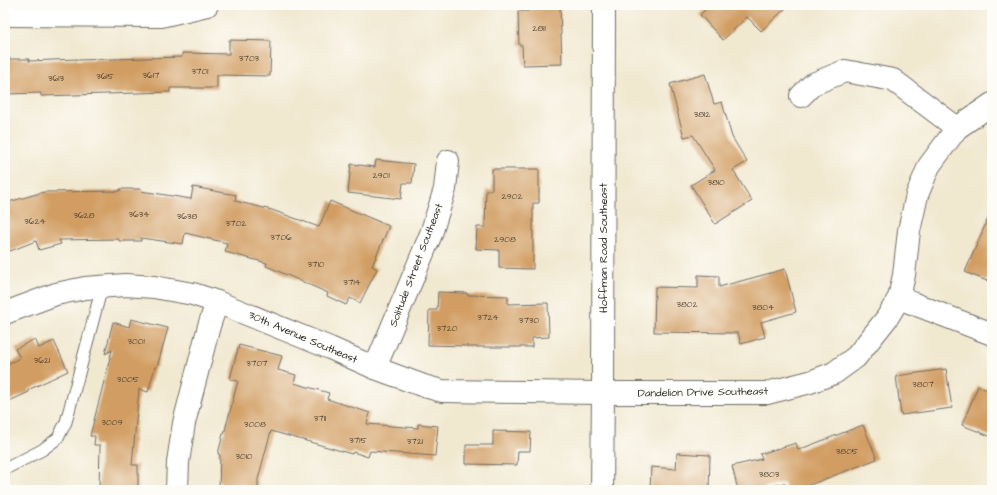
<svg xmlns="http://www.w3.org/2000/svg" width="997" height="495" font-family="'Architects Daughter',sans-serif">
<style>
.building{fill:#d19d62}
.lines{fill:none;stroke-linecap:round;stroke-linejoin:round}
.service-casing{stroke:#706d65;stroke-width:13}
.minor-casing{stroke:#706d65;stroke-width:24}
.tertiary-casing{stroke:#706d65;stroke-width:24}
.service{stroke:#fff;stroke-width:11}
.minor{stroke:#fff;stroke-width:22}
.tertiary{stroke:#fff;stroke-width:22}
.labels{text-anchor:middle;dominant-baseline:central;stroke-width:3;stroke-linejoin:round;paint-order:stroke}
.number-label{font-size:9px;fill:#544839}
.street-label{font-size:11px;fill:#2b2b2b;stroke:#fdfcf7}
</style>
<rect width="100%" height="100%" fill="#fdfcf7"/>
<filter id="ink" filterUnits="userSpaceOnUse"><feTurbulence type="fractalNoise" baseFrequency=".025" numOctaves="2"/><feDisplacementMap in="SourceGraphic" scale="8" xChannelSelector="R" yChannelSelector="G"/><feConvolveMatrix kernelMatrix="1 2 1 2 8 2 1 2 1" color-interpolation-filters="sRGB"/></filter>
<filter id="wash" filterUnits="userSpaceOnUse"><feTurbulence type="fractalNoise" baseFrequency=".012" numOctaves="4" result="noise"/><feDisplacementMap in="SourceGraphic" scale="16" xChannelSelector="R" yChannelSelector="G"/><feGaussianBlur stdDeviation="0.9" result="paint"/><feColorMatrix in="noise" values="0 0 0 0 0 0 0 0 0 0 0 0 0 0 0 0 0 1.4 0 .05"/><feComposite in="paint" operator="in"/></filter>
<g filter="url(#wash)">
<rect width="100%" height="100%" fill="#f1e8d0"/>
<g id="blocks">
<!-- building -->
<g class="building">
<polygon points="528,5 560,5 562,64 523,65 522,45 519,45 518,11 528,11"/>
<polygon points="710,5 789,5 761,31 747,17 723,40 700,15"/>
<polygon points="229,40 271,41 270,76 217,75 217,88 170,88 170,92 41,96 41,93 5,94 5,59 29,59 29,61 77,59 77,60 182,57 182,53 229,54"/>
<polygon points="705,74 714,104 722,102 732,137 747,162 733,170 752,201 715,224 691,185 715,170 693,135 684,137 670,84"/>
<polygon points="376,160 414,164 412,183 403,183 401,199 348,193 351,164 375,167"/>
<polygon points="492,169 539,169 539,203 533,203 533,269 499,268 499,250 476,249 477,227 485,227 486,190 492,190"/>
<polygon points="193,187 236,195 235,201 272,210 319,227 330,201 389,226 372,266 377,269 360,303 350,298 346,305 327,296 328,293 278,271 266,266 267,263 225,252 227,243 185,233 183,244 141,238 141,241 119,241 119,239 59,240 61,244 39,250 36,241 5,253 5,203 44,192 120,191 120,189 141,189 141,191 191,199"/>
<polygon points="992,209 992,270 987,281 965,272"/>
<polygon points="785,269 796,312 761,322 765,337 741,344 738,333 654,332 655,287 698,288 698,275 719,276 719,287"/>
<polygon points="438,292 467,293 467,295 508,296 508,304 548,303 549,337 532,338 532,347 468,347 468,346 428,345 429,310 437,310"/>
<polygon points="131,319 168,328 157,367 155,367 148,392 139,389 132,465 138,465 138,489 131,489 131,490 99,490 100,445 94,445 95,436 90,436 112,350 105,354 113,322 129,327"/>
<polygon points="35,339 39,348 54,341 68,371 28,390 29,392 5,403 5,365 20,358 15,349"/>
<polygon points="239,345 282,356 278,370 296,375 294,383 329,393 327,399 370,413 367,424 418,428 418,424 438,426 435,456 370,451 368,457 353,452 352,454 271,431 258,479 258,490 219,490 220,455 218,454 223,434 224,434 238,381 230,379"/>
<polygon points="946,369 952,408 901,415 896,376"/>
<polygon points="978,386 992,392 992,437 962,425"/>
<polygon points="863,425 877,459 807,486 808,490 786,490 784,483 757,490 738,490 732,466 762,459 760,454 796,443 798,450"/>
<polygon points="493,431 531,432 530,451 518,451 517,465 466,464 466,445 493,445"/>
<polygon points="677,453 710,455 709,490 650,490 651,467 676,469"/>
</g>
</g>
</g>
<g filter="url(#ink)">
<use href="#blocks" fill-opacity="0" stroke="#706d65" stroke-width="1"/>
<g class="lines">
<defs>
<polyline id="service" points="5,469 42,450 58,438 66,422 102,287"/>
<g id="minor">
<polyline points="5,15 161,16 207,5"/>
<polyline points="801,96 813,84 845,71 893,80 957,128"/>
<polyline points="899,298 992,334"/>
<polyline points="5,313 56,294 85,288 125,285 154,287 193,294 217,302 330,348 375,368 424,386 442,391 603,393 767,393 810,382 834,373 856,357 887,318 899,298 904,275 909,231 917,195 929,166 957,128 992,104"/>
<polyline points="375,368 431,234 445,189 448,161"/>
<polyline points="177,490 178,462 184,423 209,326 217,302"/>
</g>
<polyline id="tertiary" points="602,490 603,393 604,5"/>
</defs>
<!-- service casing -->
<use href="#service" class="service-casing"/>
<!-- minor casing -->
<use href="#minor" class="minor-casing"/>
<!-- tertiary casing -->
<use href="#tertiary" class="tertiary-casing"/>
<!-- service -->
<use href="#service" class="service"/>
<!-- minor -->
<use href="#minor" class="minor"/>
<!-- tertiary -->
<use href="#tertiary" class="tertiary"/>
</g>
</g>
<g class="labels">
<!-- number labels -->
<g class="number-label">
<text x="539" y="28">2811</text>
<text x="249" y="58">3703</text>
<text x="200" y="71">3701</text>
<text x="151" y="75">3617</text>
<text x="105" y="76">3615</text>
<text x="56" y="78">3613</text>
<text x="702" y="114">3812</text>
<text x="381" y="175">2901</text>
<text x="716" y="182">3810</text>
<text x="512" y="196">2902</text>
<text x="139" y="214">3634</text>
<text x="84" y="215">3628</text>
<text x="187" y="216">3638</text>
<text x="35" y="221">3624</text>
<text x="236" y="223">3702</text>
<text x="281" y="237">3706</text>
<text x="505" y="239">2908</text>
<text x="316" y="264">3710</text>
<text x="352" y="282">3714</text>
<text x="687" y="304">3802</text>
<text x="763" y="307">3804</text>
<text x="488" y="317">3724</text>
<text x="529" y="320">3730</text>
<text x="447" y="328">3720</text>
<text x="136" y="341">3001</text>
<text x="42" y="360">3621</text>
<text x="257" y="363">3707</text>
<text x="128" y="379">3005</text>
<text x="923" y="384">3807</text>
<text x="320" y="418">3711</text>
<text x="112" y="422">3009</text>
<text x="255" y="424">3008</text>
<text x="358" y="440">3715</text>
<text x="415" y="441">3721</text>
<text x="847" y="451">3805</text>
<text x="244" y="456">3010</text>
<text x="769" y="474">3803</text>
</g>
<!-- street labels -->
<g class="street-label">
<text transform="translate(603 248) rotate(-90)">Hoffman Road Southeast</text>
<text transform="translate(416 265) rotate(-69)">Solitude Street Southeast</text>
<text transform="translate(303 337) rotate(23)">30th Avenue Southeast</text>
<text transform="translate(703 392) rotate(-1)">Dandelion Drive Southeast</text>
</g>
</g>
<!-- margin -->
<rect width="997" height="495" fill="none" stroke="#fdfcf7" stroke-width="20"/>
</svg>
